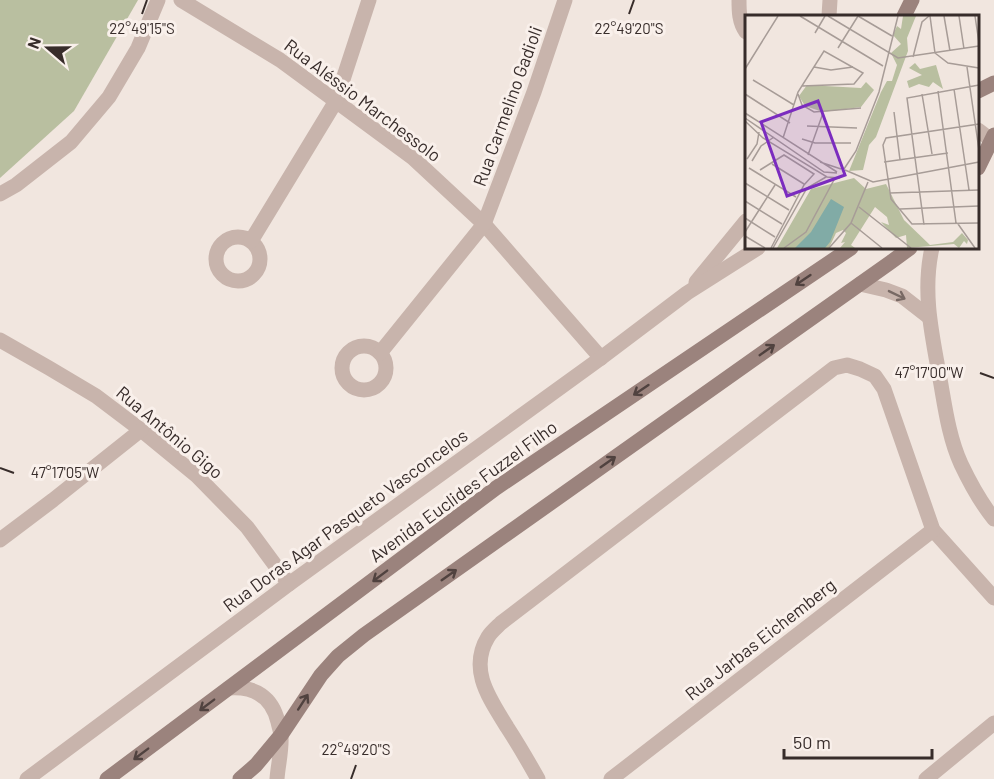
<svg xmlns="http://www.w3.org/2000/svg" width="994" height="779" font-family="Barlow,sans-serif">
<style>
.green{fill:#b9bfa0}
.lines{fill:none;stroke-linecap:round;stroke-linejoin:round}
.street{stroke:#c8b4ac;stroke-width:15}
.secondary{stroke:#9b837d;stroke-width:15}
.oneway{stroke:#50423f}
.oneway2{stroke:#786964}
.ticks{fill:none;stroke:#372c2a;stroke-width:2}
.labels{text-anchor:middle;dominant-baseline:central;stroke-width:6;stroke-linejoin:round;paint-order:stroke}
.street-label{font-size:18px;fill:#372c2a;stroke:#f9f0eb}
.inset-road{fill:none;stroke:#a79c97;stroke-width:1.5}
.view{fill:#7b2cbf;fill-opacity:0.15;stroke:#7b2cbf;stroke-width:3}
.inset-edge{fill:none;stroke:#372c2a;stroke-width:3}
.ticks-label{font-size:15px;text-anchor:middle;fill:#372c2a;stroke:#f9f0eb;stroke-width:6;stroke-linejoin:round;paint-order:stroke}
</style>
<rect width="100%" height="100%" fill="#f1e6df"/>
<!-- green -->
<polygon class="green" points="0,0 138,0 74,111 0,178"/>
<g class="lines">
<!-- street -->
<g class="street">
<polyline points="181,0 280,60 413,158 484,224 601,358"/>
<path d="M739 0C739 11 739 22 746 32"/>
<polyline points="829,16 830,0"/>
<polyline points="978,130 994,142"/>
<polyline points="0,194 16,185 71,142 109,97 138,48 158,0"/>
<circle cx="238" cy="259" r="22"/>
<polyline points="251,241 336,101 369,0"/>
<path d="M932 248C922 292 932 335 940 379 945 407 949 438 961 464 970 483 981 503 994 519"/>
<polyline points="696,282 746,221"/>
<polyline points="860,284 886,290 902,296 929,317"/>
<polyline points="0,340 49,368 96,396 141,430 197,476 247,527 289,584"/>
<circle cx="364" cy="368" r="22"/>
<polyline points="380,353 484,224 534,92 565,0"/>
<polyline points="0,540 53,500 141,430"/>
<path d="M229 688C255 686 272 697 278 722 279 727 281 732 281 736 282 750 278 765 277 779"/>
<polyline points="27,779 289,584 601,358 687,293 758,248"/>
<path d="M538 779C528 761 518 744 507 727 490 699 468 670 488 637 491 632 497 627 501 623L834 368 847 365 860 369 875 376 884 389 933 530 994 598"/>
<polyline points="611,779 933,530"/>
<polyline points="926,779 994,723"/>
</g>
<!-- secondary -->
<g class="secondary">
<polyline points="904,16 912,0"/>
<polyline points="978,91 994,83"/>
<polyline points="978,168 994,135"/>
<polyline points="107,779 496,488 851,248"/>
<polyline points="240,779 256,765 281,735 321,675 338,656 364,635 891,262 910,248"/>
</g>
</g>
<!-- one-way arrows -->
<defs><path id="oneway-shaft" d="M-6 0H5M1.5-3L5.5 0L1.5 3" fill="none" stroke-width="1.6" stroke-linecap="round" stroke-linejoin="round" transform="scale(1.5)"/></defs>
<g class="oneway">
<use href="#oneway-shaft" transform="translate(803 280) rotate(146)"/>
<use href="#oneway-shaft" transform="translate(767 350) rotate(-35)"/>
<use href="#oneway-shaft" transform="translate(641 390) rotate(146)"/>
<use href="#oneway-shaft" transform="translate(608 462) rotate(-35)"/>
<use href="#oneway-shaft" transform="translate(449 575) rotate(-35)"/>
<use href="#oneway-shaft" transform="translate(380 576) rotate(143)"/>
<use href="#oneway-shaft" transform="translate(303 702) rotate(-57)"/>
<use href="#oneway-shaft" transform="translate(207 705) rotate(143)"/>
<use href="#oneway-shaft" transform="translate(141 754) rotate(143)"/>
</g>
<use class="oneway2" href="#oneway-shaft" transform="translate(897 295) rotate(26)"/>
<!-- ticks -->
<path class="ticks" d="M142 14 147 0M629 14 634 0M980 373 994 378M0 468 14 473M351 779 356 765"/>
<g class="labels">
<!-- street labels -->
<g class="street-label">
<text transform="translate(363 100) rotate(37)">Rua Aléssio Marchessolo</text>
<text transform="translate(507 106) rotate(-70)">Rua Carmelino Gadioli</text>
<text transform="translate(170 432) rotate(40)">Rua Antônio Gigo</text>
<text transform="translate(463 491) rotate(-36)">Avenida Euclides Fuzzel Filho</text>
<text transform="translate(345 520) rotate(-36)">Rua Doras Agar Pasqueto Vasconcelos</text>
<text transform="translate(760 639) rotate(-38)">Rua Jarbas Eichemberg</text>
</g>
</g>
<!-- overview -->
<g transform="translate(745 15)">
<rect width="234" height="234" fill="#f1e6df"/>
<path d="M158 1H171L162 23 163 36 131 122 124 130 118 155 104 156 136 77 142 66H147L152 50 146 38 156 29 148 20 152 11 156 14ZM170 48 175 54 191 50 198 74 188 67 184 72 174 69 164 73 162 66 177 60 164 53ZM121 67 129 75 116 92 78 97 60 91 54 81 62 70 116 73ZM109 163 121 174 141 169 159 205 185 230 208 227 217 218 223 225 222 229 219 226 214 233 209 229 162 233 161 220 151 223 136 207 144 210 142 202 130 192 106 230 110 233H95L100 227 96 228 101 218 98 215 91 218 84 233H32L66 174Z" fill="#b9bfa0"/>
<path d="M86 184 99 192 85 227 80 233H50L66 217Z" fill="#81aba6"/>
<path class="inset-road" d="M55 1 138 51M83 1 153 43 234 31M113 1 147 21M185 1 190 38M199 1 205 36M214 1 219 34M230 1 234 28M70 18 80 1M93 33 113 1M190 38 203 48 234 53M168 42 177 7 184 1M69 52 86 55 108 52M222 52 234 135M0 54 33 1M8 65 49 90M209 74 224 175M193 76 211 208M0 79 45 108M53 79 57 90 69 97 116 93M177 79 187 139M149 97 155 145M0 98 92 157M0 103 79 157 92 158M0 106 18 123 82 162 95 163M234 109 141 123 138 130 146 184 167 209 234 208M62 111 112 113M38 123 53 77 79 36 118 58 109 69 57 71M57 124 70 128H106M63 140 78 98M2 144 12 129 14 117M7 146 16 131 29 122M75 147 96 154M139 147 203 138M27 149 59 169M4 153 51 182M99 154 111 136 134 77 153 1M15 155 39 140 69 159 59 170 26 233M100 155 128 167 234 147M0 168 44 195M145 178 234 175M0 186 37 209M114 192 166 233M155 194 234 191M0 203 30 222M106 208 137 233M213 209 230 233M179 210 162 83 234 70M0 217 30 170M0 221 20 233M28 233 62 173 81 162M39 233 61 217 90 163M84 233 106 208 123 167"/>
<path class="view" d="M73 86 100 160 42 181 16 107Z"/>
<rect width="234" height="234" class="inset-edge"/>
</g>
<g class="ticks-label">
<text x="142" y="34">22°49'15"S</text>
<text x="629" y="34">22°49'20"S</text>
<text x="929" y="378">47°17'00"W</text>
<text x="65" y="478">47°17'05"W</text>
<text x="356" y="755">22°49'20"S</text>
</g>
<!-- north arrow -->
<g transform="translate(48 48) rotate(290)" stroke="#f9f0eb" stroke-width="4.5" paint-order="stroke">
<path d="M0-4.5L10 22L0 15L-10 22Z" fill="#372c2a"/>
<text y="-9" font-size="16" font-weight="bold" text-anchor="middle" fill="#372c2a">N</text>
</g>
<!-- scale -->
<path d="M784 749v9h148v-9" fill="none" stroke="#372c2a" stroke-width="3"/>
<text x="793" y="749" font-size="18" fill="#372c2a" stroke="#f9f0eb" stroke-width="4.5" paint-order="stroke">50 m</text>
</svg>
